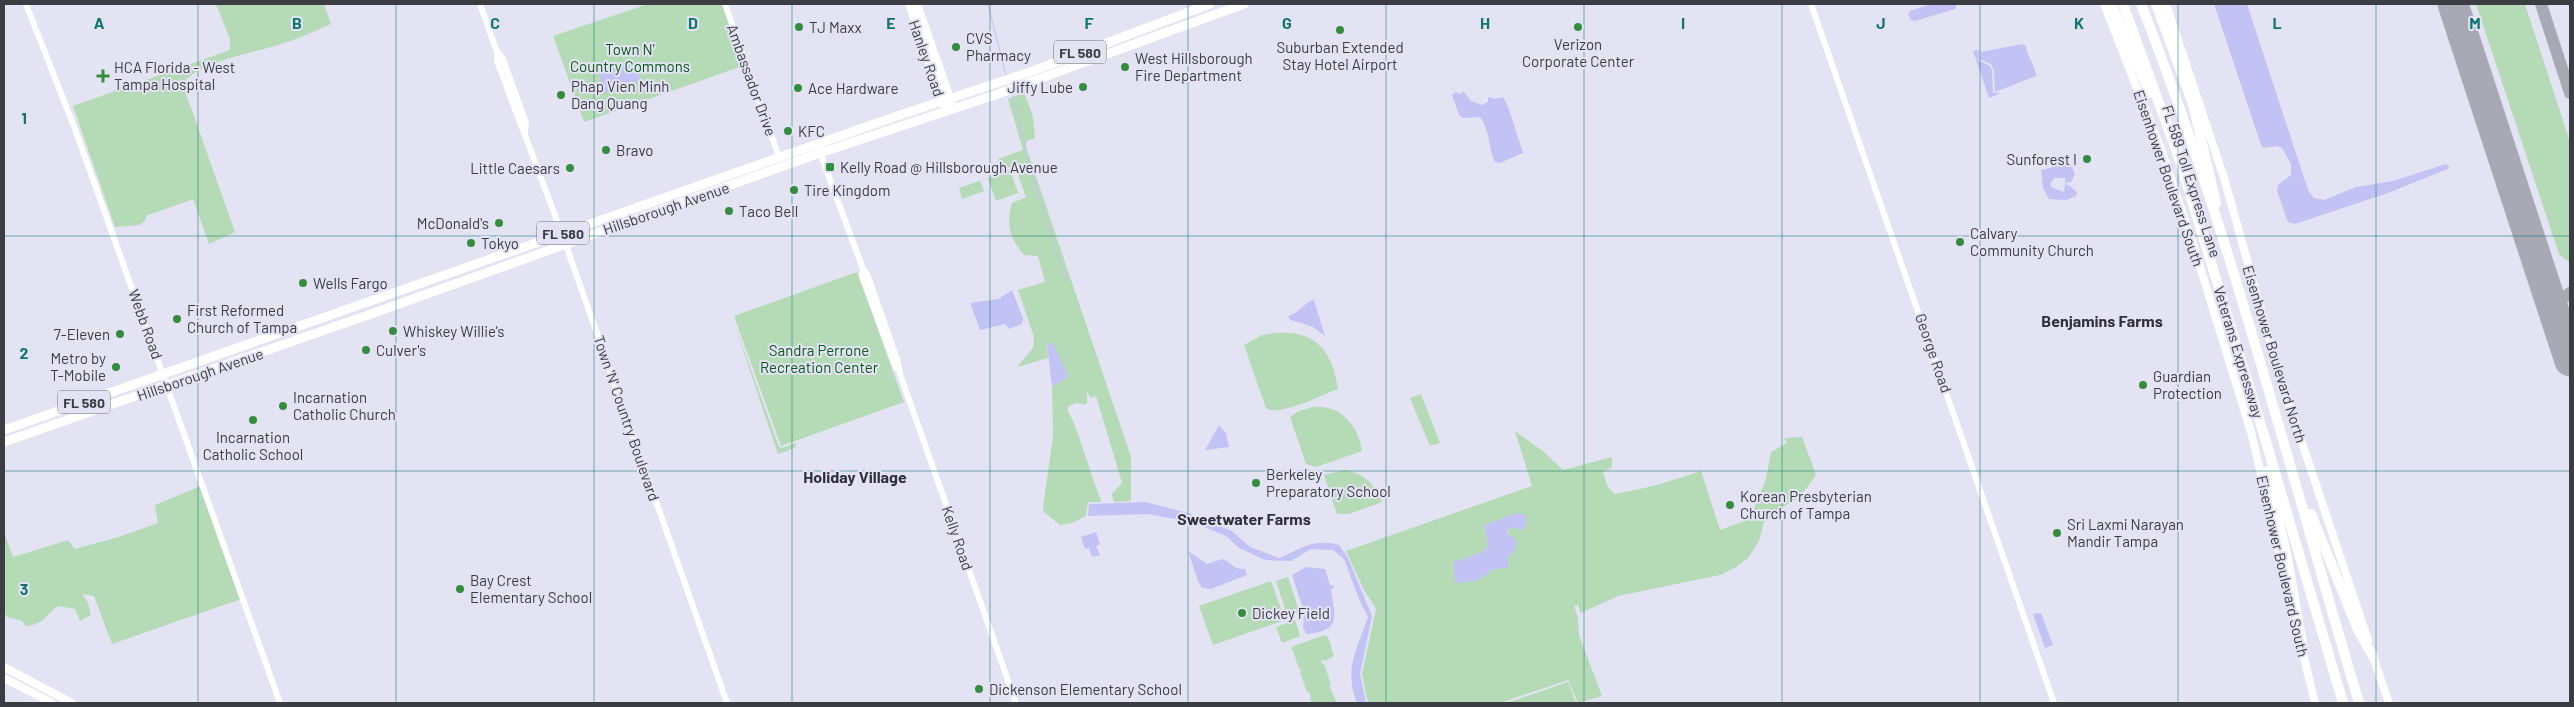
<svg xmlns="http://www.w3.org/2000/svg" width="2574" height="707" font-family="Barlow,sans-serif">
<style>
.green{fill:#b4dbb5;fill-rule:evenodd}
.water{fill:#c3c2f5}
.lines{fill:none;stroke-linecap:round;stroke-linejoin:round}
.stream{stroke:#c3c2f5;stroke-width:1}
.taxiway{stroke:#a9a9b6;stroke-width:12}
.runway{stroke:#a9a9b6;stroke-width:31}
.tertiary{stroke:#fff;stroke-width:6}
.secondary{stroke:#fff;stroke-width:8}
.primary{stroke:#fff;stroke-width:9}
.motorway{stroke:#fff;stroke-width:10}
.grid{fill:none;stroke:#0f766e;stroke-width:1;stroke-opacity:0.55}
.poi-dot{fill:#338d3d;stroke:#e3e3f4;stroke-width:2}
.labels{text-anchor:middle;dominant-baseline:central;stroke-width:4;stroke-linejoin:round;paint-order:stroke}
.shield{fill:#e3e3f4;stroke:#6e6e78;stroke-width:1}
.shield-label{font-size:14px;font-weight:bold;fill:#3c3c43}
.poi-label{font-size:15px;fill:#3c3c43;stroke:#e3e3f4;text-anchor:start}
.park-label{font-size:15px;fill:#0b5719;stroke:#e3e3f4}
.street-label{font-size:15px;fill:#3c3c43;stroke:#e3e3f4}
.neighbourhood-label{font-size:16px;font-weight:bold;fill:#30303d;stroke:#e3e3f4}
.grid-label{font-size:16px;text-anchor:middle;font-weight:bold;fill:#0f766e;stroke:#e3e3f4;stroke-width:4;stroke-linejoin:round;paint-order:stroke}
</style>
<rect width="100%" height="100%" fill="#e3e3f4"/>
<!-- green -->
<g class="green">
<path d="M216 4H324L331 24C315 31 298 39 281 44 252 54 200 60 180 86L182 85 189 102 235 232 209 244 193 199 146 216 145 221 139 225 115 227 73 106 230 50V39Z"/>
<polygon points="648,4 723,4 745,65 584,122 553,36"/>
<polygon points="2476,4 2525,4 2570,142 2570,263 2559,254"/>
<path d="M1024 93 1033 116 1035 138 1027 141 1025 144 1131 457V501L1114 502 1112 494 1122 483 1097 399 1095 396 1091 398 1087 392V403L1084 405 1077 403 1068 406V412C1074 416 1094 486 1101 499L1100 502H1088L1086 516 1072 523 1060 525 1044 512 1043 507 1053 437 1052 386 1068 377 1047 344 1048 358 1017 367 1033 348 1034 337 1018 290 1045 282 1038 256 1024 255C1009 237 1006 225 1012 203L1026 197 1015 167H1003L998 159 1023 150 1008 99Z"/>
<polygon points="1010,170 1018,193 996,201 988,178"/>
<polygon points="980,181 984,191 962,199 959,188"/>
<polygon points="857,272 904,402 781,446 734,316"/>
<polygon points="733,320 779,447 782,448 796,443 795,448 778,454"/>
<path d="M1275 333C1316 330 1332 350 1338 389 1321 395 1280 417 1266 408L1244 345 1262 335Z"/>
<polygon points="1421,394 1440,443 1430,446 1410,398"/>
<path d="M1313 407C1340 404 1358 425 1362 451L1316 467 1306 464 1290 417 1299 411Z"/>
<path d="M1515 431 1544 452 1563 470 1612 457V467L1603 472 1607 485 1614 494C1644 489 1673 481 1701 471L1720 530 1750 519 1766 479 1771 452 1787 443 1784 438 1802 437 1816 475 1800 497 1777 510 1764 522 1759 541 1748 558 1736 567 1720 575 1618 596 1581 613 1578 605 1574 606 1578 618 1579 635 1602 696 1578 703 1568 680 1499 703H1368L1362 674 1376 609 1364 590 1346 551 1532 486ZM1503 519 1514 527 1507 530 1514 552 1508 557V568L1495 569 1476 581H1463L1470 556 1482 552 1488 546 1487 532 1489 523Z"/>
<path d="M1345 470C1365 474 1374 484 1382 502L1349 514H1337L1324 475Z"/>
<path d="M201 486 241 599 112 644 94 596 82 594 88 603 91 615 80 621 75 609 58 606C44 615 46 624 26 626L22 621 7 617 4 611V532L13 557 68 540 75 549 122 536 158 523 155 505Z"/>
<polygon points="1288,577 1299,611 1287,615 1276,581"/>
<polygon points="1271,581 1285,620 1213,645 1199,606"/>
<polygon points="1295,620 1300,636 1282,643 1276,627"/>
<polygon points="1325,635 1328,637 1334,656 1325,661 1322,660 1321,663 1324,664 1331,684 1329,686 1337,703 1311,703 1310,693 1307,692 1300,672 1301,670 1299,668 1292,649 1293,646"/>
<polygon points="1568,682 1576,703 1506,703"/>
</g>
<!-- water -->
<g class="water">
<polygon points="1931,4 1955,4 1956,6 1955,9 1915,21 1911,20 1908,14 1910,11"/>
<polygon points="2214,4 2247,4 2308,190 2314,198 2324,200 2356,187 2393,181 2446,164 2450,168 2388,193 2295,224 2288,222 2277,191 2278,185 2291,175 2291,164 2282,148 2276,146 2264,148 2261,145"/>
<path d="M2022 44 2026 46C2027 57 2035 64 2036 76L1995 92 1994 71 1991 64 1979 59 1981 52Z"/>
<polygon points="1980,50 1978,60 1990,66 1992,71 1993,93 2001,93 1989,98 1973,51"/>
<polygon points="632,60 641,80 605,93 598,73"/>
<path d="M1463 91 1471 101 1482 105 1488 102V97L1495 99 1503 97 1509 109 1523 153 1500 163 1495 162C1488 149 1491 132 1480 117L1463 118 1459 115 1452 95 1456 92 1460 94Z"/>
<path d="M2066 164 2072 167 2075 174 2071 182 2065 183V178H2054L2050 185 2053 188 2064 192 2065 184C2071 186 2073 188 2077 193L2076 196 2067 200 2049 199 2043 188 2041 170Z"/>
<polygon points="1012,290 1023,318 1022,324 1009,329 1005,324 980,330 970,303 998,299"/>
<path d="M1314 300 1325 336 1313 327 1291 320 1288 316C1299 314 1305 301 1314 300Z"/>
<polygon points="1052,342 1069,377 1052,386 1047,344"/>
<polygon points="1219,425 1226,433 1229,447 1205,450"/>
<path d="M1145 502 1188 513 1232 531 1250 547 1279 558C1303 548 1313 538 1339 545L1348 558 1372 616 1360 674 1366 703H1357C1343 668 1358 648 1368 617L1359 599 1344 559 1333 550 1311 549 1291 561 1265 560 1239 548 1226 536 1192 522 1147 514 1088 516 1089 504Z"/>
<polygon points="1517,513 1525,514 1527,523 1522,531 1514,527 1507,530 1507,534 1512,536 1517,542 1514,552 1508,557 1508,568 1495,569 1476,581 1455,583 1453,562 1482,552 1488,546 1484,525"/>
<polygon points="1096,532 1100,544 1096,546 1100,555 1092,557 1089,548 1085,549 1081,537"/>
<path d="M1188 551 1207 564 1222 559C1231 562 1234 570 1245 569L1247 575 1211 589 1202 588 1198 581Z"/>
<path d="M1306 567 1325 569 1330 585 1335 586 1331 590C1335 616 1342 631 1307 634L1303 628 1304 612 1292 575Z"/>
<polygon points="2041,613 2053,645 2045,648 2033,614"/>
</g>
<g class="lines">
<!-- stream -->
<g class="stream">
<polyline points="988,4 1006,75"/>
<polyline points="1013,96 1035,185 1066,281"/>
</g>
<!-- taxiway -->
<g class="taxiway">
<polyline points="2541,4 2570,93"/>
<polyline points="2570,293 2563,298 2556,311 2570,355"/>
</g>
<!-- runway -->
<polyline class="runway" points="2453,4 2570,361"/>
<!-- tertiary -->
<g class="tertiary">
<polyline points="26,4 75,129 280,703"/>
<polyline points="480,4 497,52 503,59 526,123 525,132"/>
<polyline points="725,4 779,157"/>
<polyline points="1811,4 2054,703"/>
<polyline points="497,52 497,61 562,234 727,703"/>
<polyline points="819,150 863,269 867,274 897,359 900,374 1016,703"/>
<polyline points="863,269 862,276 896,368"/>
</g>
<!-- secondary -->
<g class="secondary">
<polyline points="909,4 946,111"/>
<polyline points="917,4 954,109"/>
<polyline points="2104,4 2162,152 2193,244 2251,432 2290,598"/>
<polyline points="2166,4 2224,178 2280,377 2368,640"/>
<polyline points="2301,645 2315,703"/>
<polyline points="2371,651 2389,703"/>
<polyline points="4,667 72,703"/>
<polyline points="4,678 52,703"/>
</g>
<!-- primary -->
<g class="primary">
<polyline points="4,430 894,117 1030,72 1210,4"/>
<polyline points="4,442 371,314 820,153 995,95 1244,4"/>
</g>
<!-- motorway -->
<g class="motorway">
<polyline points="2111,4 2150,93"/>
<polyline points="2123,4 2179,158 2264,435 2343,703"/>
<path d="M2141 4C2230 231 2289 469 2359 703"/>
<polyline points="2156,4 2193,104 2216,203"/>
<polyline points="2268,471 2287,558 2303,649"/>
<polyline points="2311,514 2359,632 2373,656"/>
</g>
</g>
<!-- grid -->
<path class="grid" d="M198 4V703M396 4V703M594 4V703M792 4V703M990 4V703M1188 4V703M1386 4V703M1584 4V703M1782 4V703M1980 4V703M2178 4V703M2376 4V703M4 236H2570M4 471H2570"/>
<!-- markers -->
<g class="poi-dot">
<circle cx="799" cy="27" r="5"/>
<circle cx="1578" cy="27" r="5"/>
<circle cx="1340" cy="30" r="5"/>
<circle cx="956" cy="47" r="5"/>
<circle cx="1125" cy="67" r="5"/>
<path d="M100.5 68.5h5v5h5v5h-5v5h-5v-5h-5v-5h5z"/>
<circle cx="1083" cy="87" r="5"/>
<circle cx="798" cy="88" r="5"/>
<circle cx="561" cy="95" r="5"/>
<circle cx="788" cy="131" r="5"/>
<circle cx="606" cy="150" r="5"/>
<circle cx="2087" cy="159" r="5"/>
<rect x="825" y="162" width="10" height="10" rx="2.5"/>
<circle cx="570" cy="168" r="5"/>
<circle cx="794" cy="190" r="5"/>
<circle cx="729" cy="211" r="5"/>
<circle cx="499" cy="223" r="5"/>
<circle cx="1960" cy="242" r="5"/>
<circle cx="471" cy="243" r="5"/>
<circle cx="303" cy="283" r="5"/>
<circle cx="177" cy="319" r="5"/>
<circle cx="393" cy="331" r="5"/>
<circle cx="120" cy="334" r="5"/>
<circle cx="366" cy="350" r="5"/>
<circle cx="116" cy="367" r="5"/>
<circle cx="2143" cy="385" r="5"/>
<circle cx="283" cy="406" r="5"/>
<circle cx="253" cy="420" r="5"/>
<circle cx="1256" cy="483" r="5"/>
<circle cx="1730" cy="505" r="5"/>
<circle cx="2057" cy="533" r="5"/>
<circle cx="460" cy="589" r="5"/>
<circle cx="1242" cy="613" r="5"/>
<circle cx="979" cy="689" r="5"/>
</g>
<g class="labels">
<!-- shield labels -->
<g class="shield">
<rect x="1054" y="40.5" width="52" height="23" rx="4"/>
<rect x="537" y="221.5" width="52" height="23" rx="4"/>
<rect x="58" y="390.5" width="52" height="23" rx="4"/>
</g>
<g class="shield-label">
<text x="1080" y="52">FL 580</text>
<text x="563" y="233">FL 580</text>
<text x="84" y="402">FL 580</text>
</g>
<!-- poi labels -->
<g class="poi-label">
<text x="809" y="27">TJ Maxx</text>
<text x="966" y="38">CVS<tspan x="966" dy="17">Pharmacy</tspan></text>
<text x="1578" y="44" text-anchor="middle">Verizon<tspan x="1578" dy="17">Corporate Center</tspan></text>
<text x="1340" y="47" text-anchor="middle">Suburban Extended<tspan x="1340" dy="17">Stay Hotel Airport</tspan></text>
<text x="1135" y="58">West Hillsborough<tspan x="1135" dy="17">Fire Department</tspan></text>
<text x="114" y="67">HCA Florida - West<tspan x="114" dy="17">Tampa Hospital</tspan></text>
<text x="571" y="86">Phap Vien Minh<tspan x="571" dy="17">Dang Quang</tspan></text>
<text x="1073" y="87" text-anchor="end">Jiffy Lube</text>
<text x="808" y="88">Ace Hardware</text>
<text x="798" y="131">KFC</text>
<text x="616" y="150">Bravo</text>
<text x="2077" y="159" text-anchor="end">Sunforest I</text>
<text x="840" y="167">Kelly Road @ Hillsborough Avenue</text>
<text x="560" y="168" text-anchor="end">Little Caesars</text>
<text x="804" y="190">Tire Kingdom</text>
<text x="739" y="211">Taco Bell</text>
<text x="489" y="223" text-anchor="end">McDonald's</text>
<text x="1970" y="233">Calvary<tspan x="1970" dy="17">Community Church</tspan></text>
<text x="481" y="243">Tokyo</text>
<text x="313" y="283">Wells Fargo</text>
<text x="187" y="310">First Reformed<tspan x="187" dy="17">Church of Tampa</tspan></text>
<text x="403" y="331">Whiskey Willie's</text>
<text x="110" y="334" text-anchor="end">7-Eleven</text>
<text x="376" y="350">Culver's</text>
<text x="106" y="358" text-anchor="end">Metro by<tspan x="106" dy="17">T-Mobile</tspan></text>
<text x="2153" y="376">Guardian<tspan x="2153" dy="17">Protection</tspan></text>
<text x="293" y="397">Incarnation<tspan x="293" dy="17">Catholic Church</tspan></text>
<text x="253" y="437" text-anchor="middle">Incarnation<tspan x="253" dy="17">Catholic School</tspan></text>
<text x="1266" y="474">Berkeley<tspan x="1266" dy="17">Preparatory School</tspan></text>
<text x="1740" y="496">Korean Presbyterian<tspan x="1740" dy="17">Church of Tampa</tspan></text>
<text x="2067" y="524">Sri Laxmi Narayan<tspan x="2067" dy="17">Mandir Tampa</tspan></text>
<text x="470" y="580">Bay Crest<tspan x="470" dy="17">Elementary School</tspan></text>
<text x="1252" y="613">Dickey Field</text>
<text x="989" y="689">Dickenson Elementary School</text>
</g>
<!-- park labels -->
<g class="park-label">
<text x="630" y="49">Town N'<tspan x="630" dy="17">Country Commons</tspan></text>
<text x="819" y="350">Sandra Perrone<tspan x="819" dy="17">Recreation Center</tspan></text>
</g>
<!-- street labels -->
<g class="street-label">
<text transform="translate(927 58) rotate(71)">Hanley Road</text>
<text transform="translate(752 80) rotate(70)">Ambassador Drive</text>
<text transform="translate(2169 178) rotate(71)">Eisenhower Boulevard South</text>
<text transform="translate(2192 181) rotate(72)">FL 589 Toll Express Lane</text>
<text transform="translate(666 208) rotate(-19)">Hillsborough Avenue</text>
<text transform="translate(146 324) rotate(70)">Webb Road</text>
<text transform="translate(2239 352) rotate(73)">Veterans Expressway</text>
<text transform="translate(1934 353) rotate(71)">George Road</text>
<text transform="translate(2275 354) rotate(73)">Eisenhower Boulevard North</text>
<text transform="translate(200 374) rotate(-19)">Hillsborough Avenue</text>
<text transform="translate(627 418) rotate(71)">Town 'N' Country Boulevard</text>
<text transform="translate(958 538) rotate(71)">Kelly Road</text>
<text transform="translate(2283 566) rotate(77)">Eisenhower Boulevard South</text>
</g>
<!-- neighbourhood labels -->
<g class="neighbourhood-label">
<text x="2102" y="320">Benjamins Farms</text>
<text x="855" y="476">Holiday Village</text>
<text x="1244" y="518">Sweetwater Farms</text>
</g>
</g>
<g class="grid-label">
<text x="99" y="29">A</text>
<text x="297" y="29">B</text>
<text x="495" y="29">C</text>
<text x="693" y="29">D</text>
<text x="891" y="29">E</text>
<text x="1089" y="29">F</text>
<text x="1287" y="29">G</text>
<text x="1485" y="29">H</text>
<text x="1683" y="29">I</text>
<text x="1881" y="29">J</text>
<text x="2079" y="29">K</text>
<text x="2277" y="29">L</text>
<text x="2475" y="29">M</text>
<text x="24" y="124">1</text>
<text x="24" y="359">2</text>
<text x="24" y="595">3</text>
</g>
<!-- border -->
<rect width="2574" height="707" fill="none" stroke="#3c3c43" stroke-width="10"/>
</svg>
